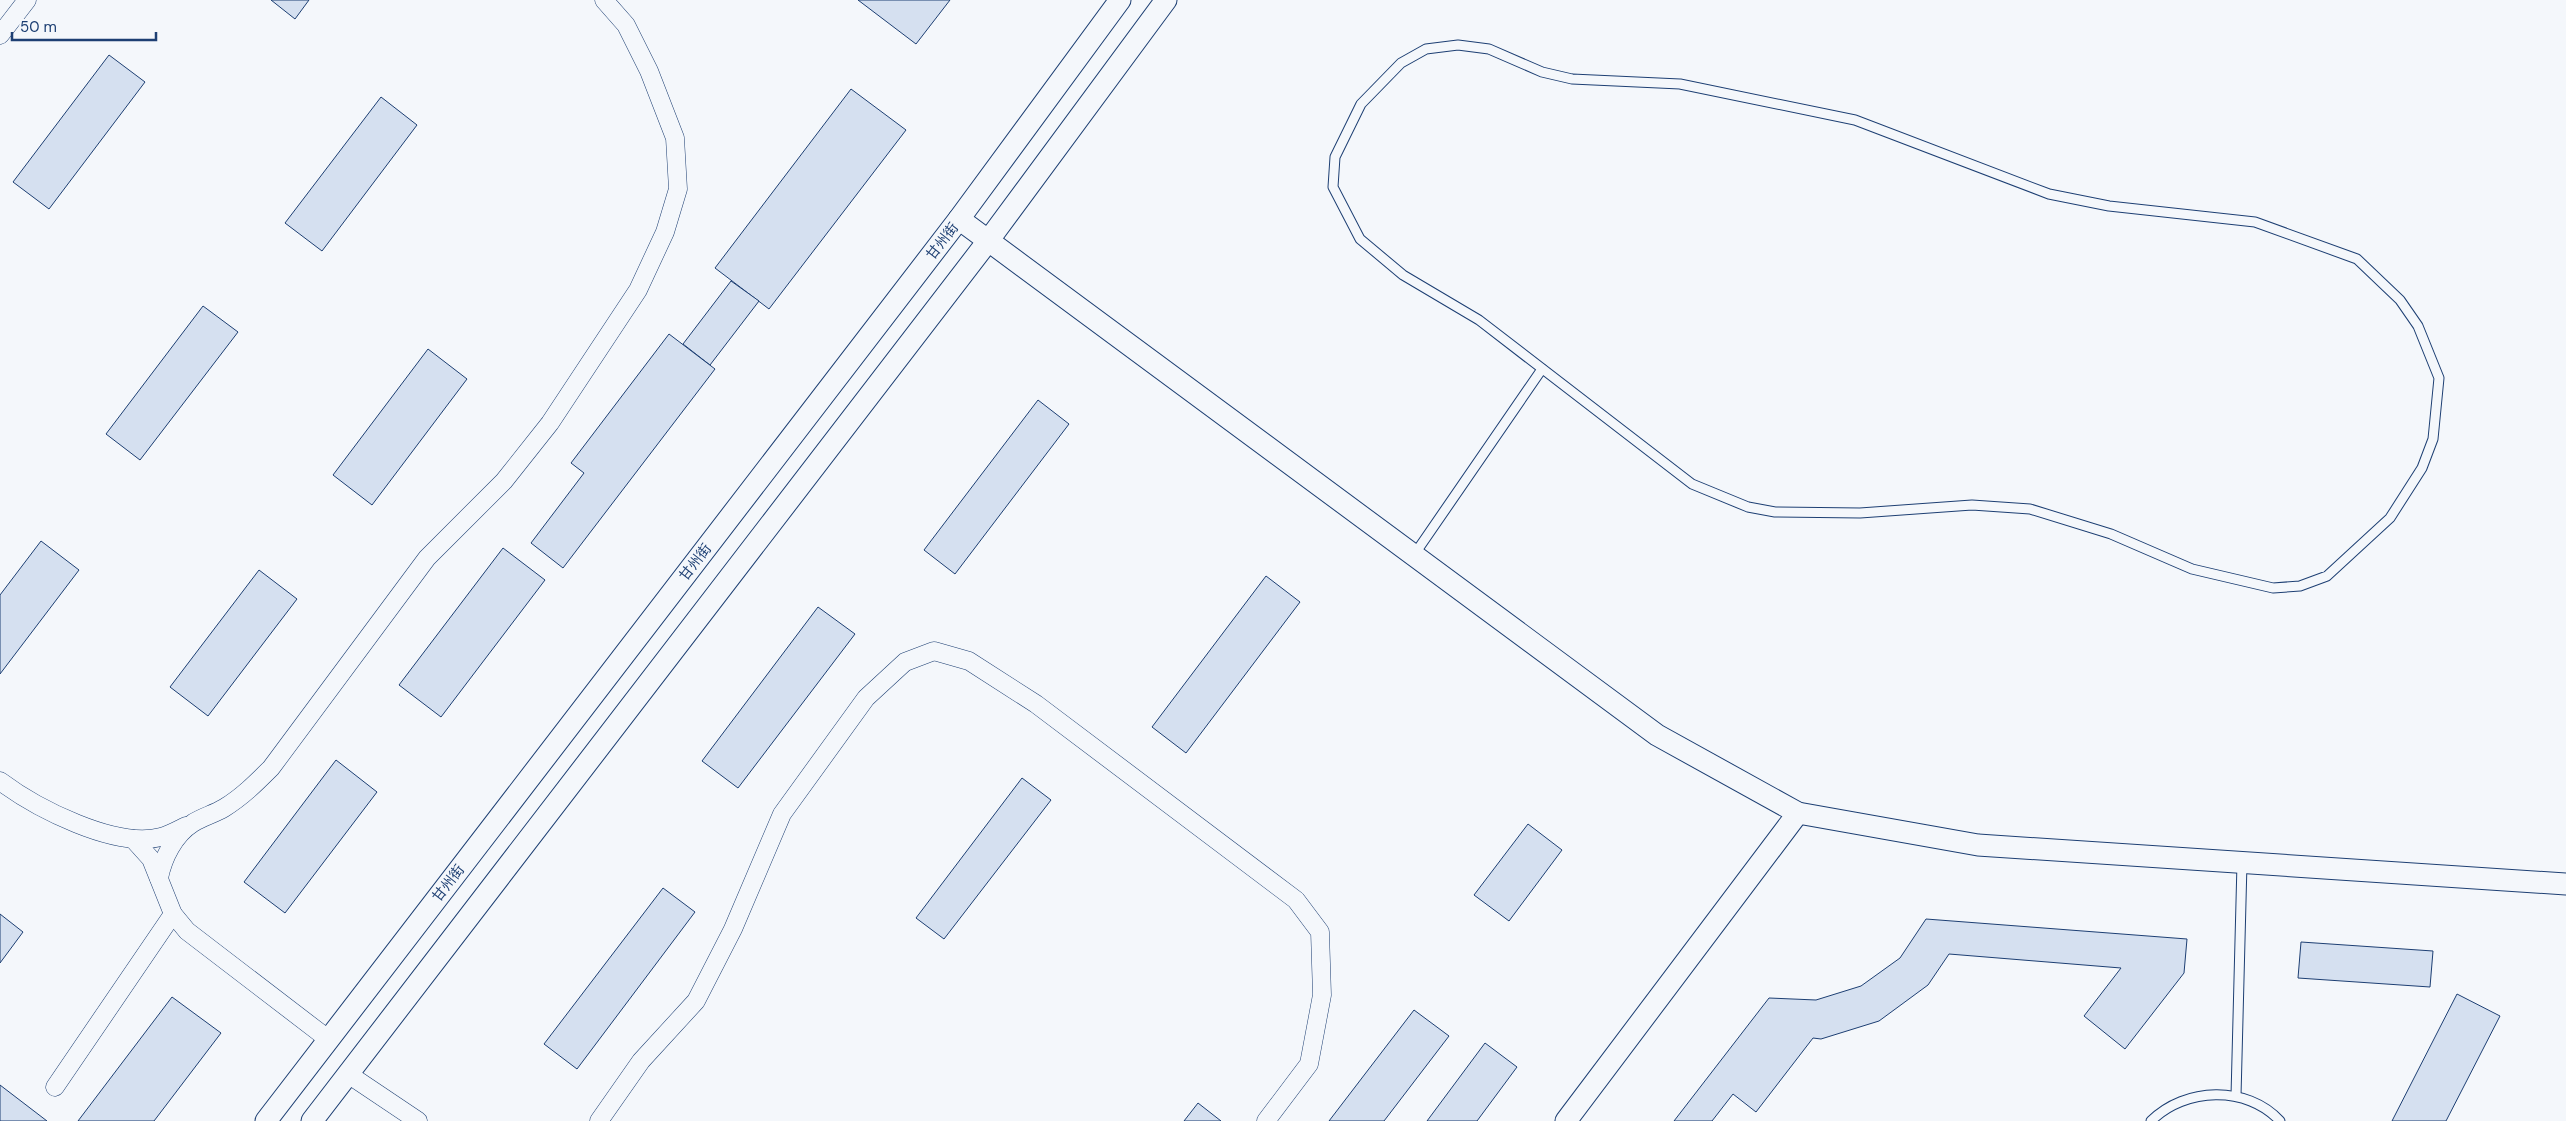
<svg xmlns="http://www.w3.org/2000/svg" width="2566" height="1121" font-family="'DM Sans','Noto Sans SC',sans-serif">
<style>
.building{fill:#d5e0f0;stroke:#1d3f73}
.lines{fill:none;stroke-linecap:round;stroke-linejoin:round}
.service-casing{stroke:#1d3f73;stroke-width:11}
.minor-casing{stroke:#1d3f73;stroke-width:19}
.tertiary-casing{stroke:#1d3f73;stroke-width:23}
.service{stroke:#f4f7fb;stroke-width:9}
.minor{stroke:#f4f7fb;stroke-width:18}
.tertiary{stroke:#f4f7fb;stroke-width:21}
.labels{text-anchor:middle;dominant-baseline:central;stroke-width:4;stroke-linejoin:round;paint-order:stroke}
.street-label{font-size:14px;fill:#1d3f73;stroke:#f4f7fb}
</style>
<rect width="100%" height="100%" fill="#f4f7fb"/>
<!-- building -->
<g class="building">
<polygon points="271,0 309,0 295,19"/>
<polygon points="858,0 950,0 916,44"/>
<polygon points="109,55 145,82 49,209 13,182"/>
<polygon points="851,89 906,130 769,309 715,268"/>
<polygon points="381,97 417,125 322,251 285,223"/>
<polygon points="731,281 759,301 710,365 683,344"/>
<polygon points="203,306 238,332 140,460 106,434"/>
<polygon points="669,334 715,369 563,568 531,543 584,473 571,463"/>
<polygon points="428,349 467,379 372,505 333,475"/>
<polygon points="1038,400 1069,424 955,574 924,550"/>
<polygon points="41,541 79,570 0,674 0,595"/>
<polygon points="503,548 545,580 441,717 399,685"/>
<polygon points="259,570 297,599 208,716 170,687"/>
<polygon points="1266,576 1300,602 1186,753 1152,727"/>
<polygon points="818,607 855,634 738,788 702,761"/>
<polygon points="336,760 377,792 285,913 244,882"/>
<polygon points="1022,778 1051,800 944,939 916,918"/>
<polygon points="1528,824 1562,850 1509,921 1474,895"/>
<polygon points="663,888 695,912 577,1069 544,1044"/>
<polygon points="0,914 23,932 0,963"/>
<polygon points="1926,919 2187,939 2184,973 2125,1049 2084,1016 2121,968 1949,954 1928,985 1879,1021 1821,1039 1813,1038 1756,1112 1733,1094 1712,1121 1674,1121 1769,998 1816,1000 1861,986 1900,958"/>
<polygon points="2301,942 2433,951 2430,987 2298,978"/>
<polygon points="2457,994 2500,1016 2446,1121 2392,1121"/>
<polygon points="172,997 221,1033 154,1121 78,1121"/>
<polygon points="1414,1010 1449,1036 1384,1121 1329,1121"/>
<polygon points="1485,1043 1517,1067 1477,1121 1427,1121"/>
<polygon points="0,1085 47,1121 0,1121"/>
<polygon points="1198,1103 1221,1121 1184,1121"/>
</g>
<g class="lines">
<defs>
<g id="service">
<polygon points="1458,45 1489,49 1542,72 1572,79 1680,84 1855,120 2049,194 2109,206 2255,222 2357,259 2400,300 2418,326 2439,378 2433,439 2422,468 2390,518 2327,576 2300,586 2273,588 2192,569 2111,534 2030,509 1972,505 1860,513 1775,512 1748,507 1692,484 1479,320 1403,275 1360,239 1333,187 1335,157 1361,104 1401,63 1426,49"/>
<polyline points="1414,555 1542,369"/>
<polyline points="2236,1096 2242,863"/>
<path d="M2151 1121C2185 1087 2247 1085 2280 1121"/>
</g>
<g id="minor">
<polyline points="0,35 27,0"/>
<path d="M0 781C36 808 115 849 161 837 169 835 178 830 186 826"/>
<polyline points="133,839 151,859 173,914 187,931 328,1039"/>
<path d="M159 878C163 858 174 835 193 823 202 817 214 814 224 808 242 797 256 783 271 768L427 558 504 481 550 423 638 290 665 232 678 189 675 138 649 71 626 25 604 0"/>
<polyline points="348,1074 418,1121"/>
<polyline points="55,1087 173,914"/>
<polyline points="599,1121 641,1061 696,1001 733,929 782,814 866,698 905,662 934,651 969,661 1036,704 1296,900 1320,932 1322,995 1309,1064 1266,1121"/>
</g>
<g id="tertiary">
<polyline points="959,219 1657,735 1798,813 1978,845 2566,884"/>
<polyline points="266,1121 959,219 1120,0"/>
<polyline points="312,1121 988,241 1166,0"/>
<polyline points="1566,1121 1798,813"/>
</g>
</defs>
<!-- service casing -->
<use href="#service" class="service-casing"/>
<!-- minor casing -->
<use href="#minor" class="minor-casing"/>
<!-- tertiary casing -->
<use href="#tertiary" class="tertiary-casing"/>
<!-- service -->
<use href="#service" class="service"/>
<!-- minor -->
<use href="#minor" class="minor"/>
<!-- tertiary -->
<use href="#tertiary" class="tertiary"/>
</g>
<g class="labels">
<!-- street labels -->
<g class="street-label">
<text transform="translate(942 241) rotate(-52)">甘州街</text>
<text transform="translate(695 562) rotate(-52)">甘州街</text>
<text transform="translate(448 883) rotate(-52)">甘州街</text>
</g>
</g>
<!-- scale -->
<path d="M12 32v8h144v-8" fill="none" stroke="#1d3f73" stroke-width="2.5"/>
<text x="20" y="32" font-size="15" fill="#1d3f73" stroke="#f4f7fb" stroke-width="4" paint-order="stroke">50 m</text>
</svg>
